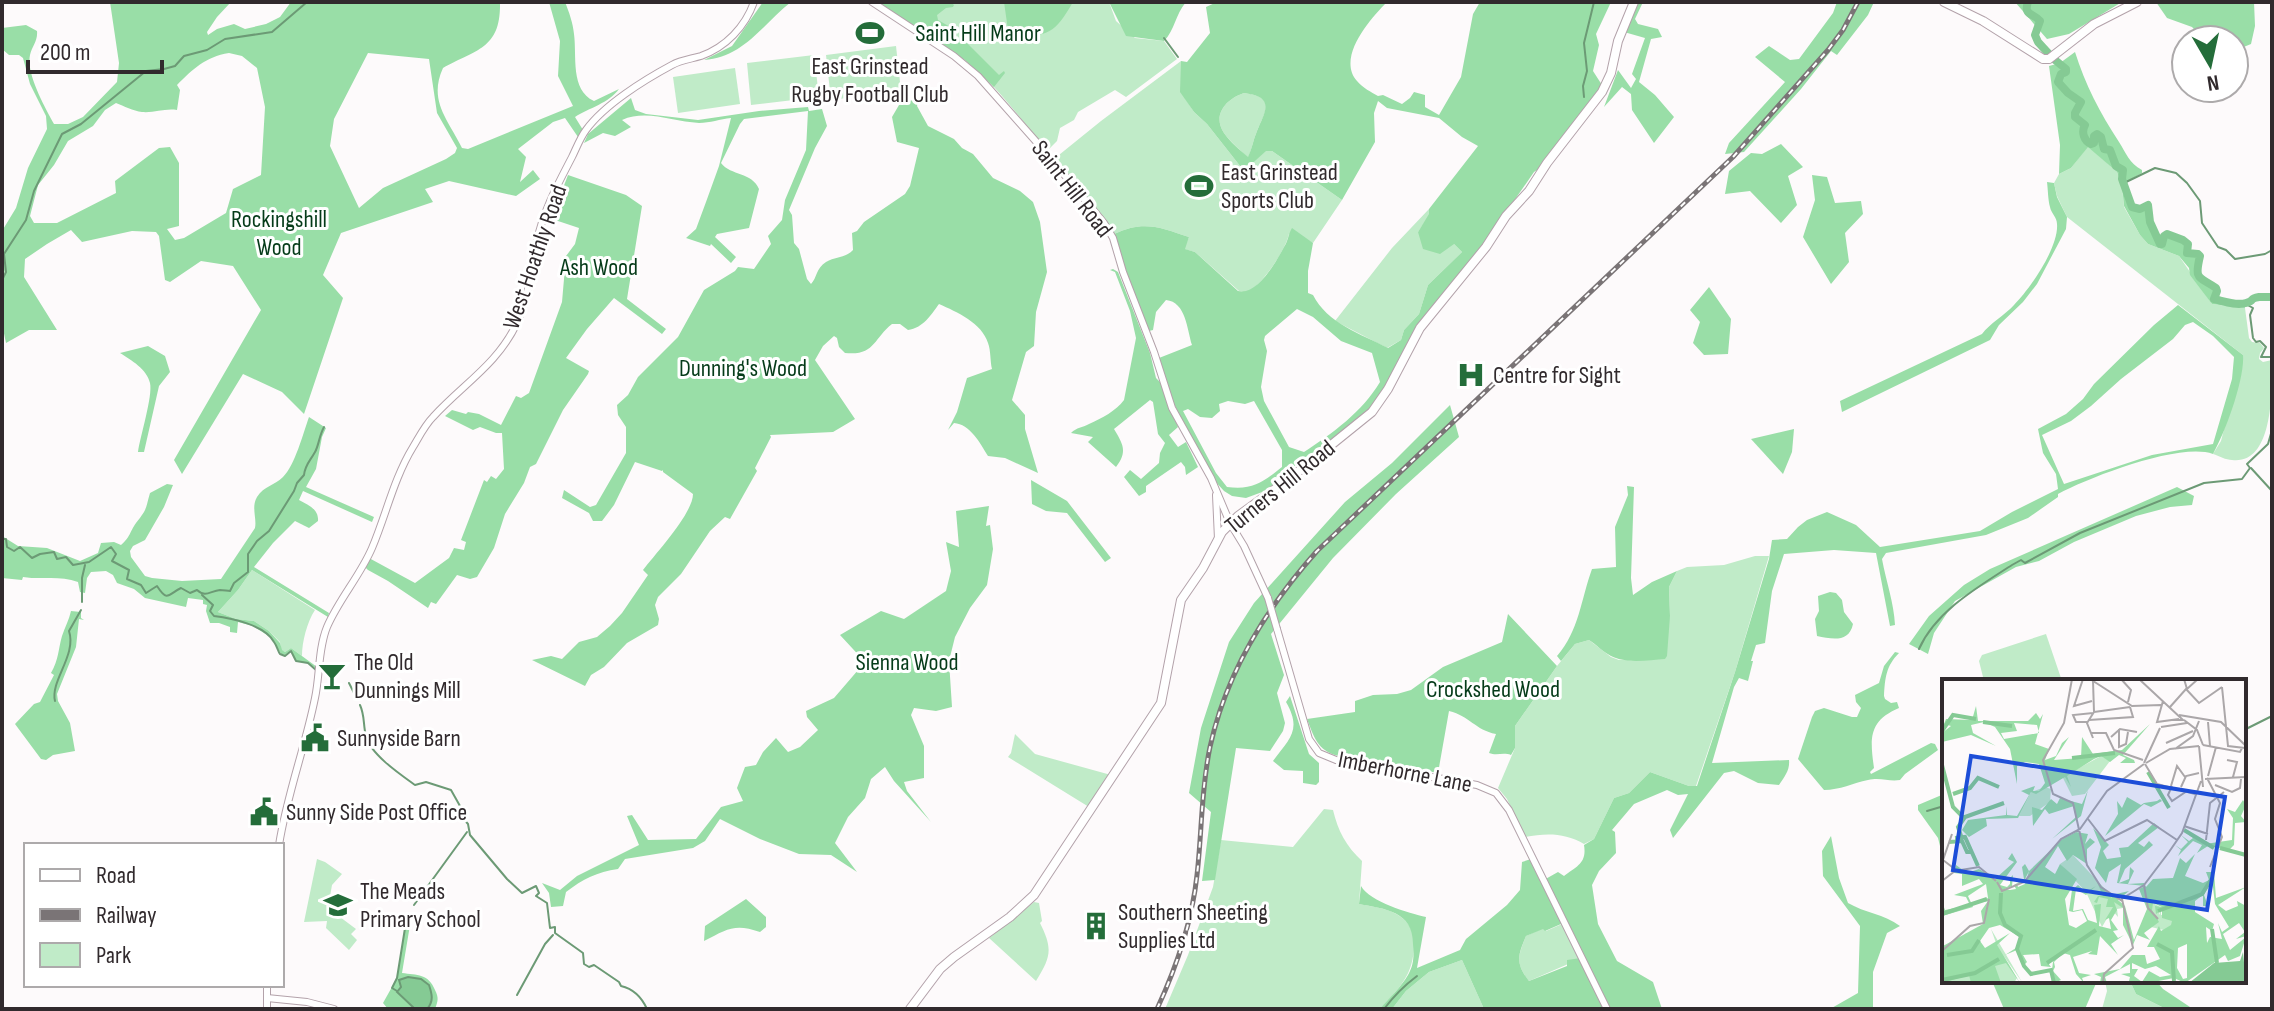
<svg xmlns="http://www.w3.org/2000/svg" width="2274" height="1011" font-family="'Sofia Sans Condensed',sans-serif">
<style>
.green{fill:#c0ebc8}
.forest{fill:#99dea7;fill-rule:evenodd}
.water{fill:#85ca94;stroke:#6c9a75;stroke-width:2}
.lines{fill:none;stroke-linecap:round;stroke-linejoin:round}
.stream{stroke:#6c9a75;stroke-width:2}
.river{stroke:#85ca94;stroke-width:8}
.minor-casing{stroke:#b3a2aa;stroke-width:8}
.major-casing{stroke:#b3a2aa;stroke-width:10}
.minor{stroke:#fff;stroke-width:6}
.major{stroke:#fff;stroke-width:8}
.rail-casing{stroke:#7a7476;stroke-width:5}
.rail{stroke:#fff;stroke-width:2;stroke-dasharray:6;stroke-linecap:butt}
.minor-bridge-casing{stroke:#b3a2aa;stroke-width:8;stroke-linecap:butt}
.minor-bridge{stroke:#fff;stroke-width:6}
.labels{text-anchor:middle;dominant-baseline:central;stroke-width:6;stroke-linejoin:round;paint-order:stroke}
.park-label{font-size:24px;fill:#053b19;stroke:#fff}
.poi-label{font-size:24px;fill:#312a2d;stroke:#fff;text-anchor:start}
.street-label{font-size:24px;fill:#312a2d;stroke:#fff}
.inset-river{fill:none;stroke:#85ca94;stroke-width:4}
.inset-road{fill:none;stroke:#aba7a9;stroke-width:2}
.view{fill:#1d4ed8;fill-opacity:0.15;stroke:#1d4ed8;stroke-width:4}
.inset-edge{fill:none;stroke:#312a2d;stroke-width:4}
</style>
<rect width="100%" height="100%" fill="#fdfafb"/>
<!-- green -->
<g class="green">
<path d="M876 2H1109L1116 21 1135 38 1164 41 1177 59 1126 97 1115 90 1078 112 1074 120 1060 128 1057 141 1047 151C1026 126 1007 99 983 76 952 46 912 25 876 2Z"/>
<polygon points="896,46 901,91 831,100 826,55"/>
<polygon points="814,55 819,97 751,105 747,63"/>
<path d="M1181 61V92L1194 112 1207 124 1244 171 1266 150 1272 151 1342 200 1313 243 1302 237 1289 234C1285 251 1262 285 1247 293L1239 291 1195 252 1184 249 1189 237C1160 227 1143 220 1114 234L1054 159 1101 121Z"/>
<polygon points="735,68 740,104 678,113 673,77"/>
<path d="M1244 93C1278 97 1264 113 1257 131 1253 140 1252 149 1248 158 1241 150 1230 142 1224 133 1212 115 1226 99 1244 93Z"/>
<path d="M2088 146 2117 172 2122 186 2124 207 2140 235 2148 244 2179 256 2212 304 2245 308 2249 338 2252 342 2260 343 2264 348 2260 353 2259 359 2263 362 2272 360C2272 390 2274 465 2232 460 2226 460 2219 456 2213 454L2221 441 2243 355 2067 217 2057 196 2054 183 2059 174 2071 168Z"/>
<polygon points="1429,209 1430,214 1418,232 1454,244 1462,252 1428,285 1419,314 1404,330 1401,340 1387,348 1335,321 1392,248"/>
<path d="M1755 556H1769L1735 672 1696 786H1689L1650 772 1629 793 1614 798 1594 839 1584 844C1565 833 1547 833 1525 837L1507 799 1498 788 1515 748V726L1557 666 1575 644 1589 640 1611 657 1619 660H1650L1670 616 1669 587 1677 571 1687 567 1724 565Z"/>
<path d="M252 570 315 610C307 622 302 642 302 656L291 648 285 652 281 650 280 642 269 631 254 621 236 619 218 612 238 590Z"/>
<polygon points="2046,634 2062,681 1984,681 1979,661 1982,655"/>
<polygon points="1015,734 1035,754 1111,775 1089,807 1008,757 1011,753"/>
<path d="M1324 809 1333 810C1338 831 1346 846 1362 861L1359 904C1373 907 1389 908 1401 917 1411 924 1413 933 1414 944 1414 975 1399 988 1380 1009H1165L1188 955 1213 887 1221 840 1293 847Z"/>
<polygon points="317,859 325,862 342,874 332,885 328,908 356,929 351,934 357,940 349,950 326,928 327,921 304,922"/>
<path d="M1034 902 1039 903 1042 921 1040 923C1053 949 1051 957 1036 981L989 938Z"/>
<path d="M1562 924 1566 925 1582 958 1529 981C1515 963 1518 956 1526 936L1543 928 1546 931Z"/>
<polygon points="1462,960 1484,1009 1392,1009 1406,991 1429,972"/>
<polygon points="2105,981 2130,981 2136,994 2166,1009 2102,1009 2107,991"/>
</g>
<!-- forest -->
<g class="forest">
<path d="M110 2H231L217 17 207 32 208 35 217 29 234 24 245 29 266 24 280 17 291 2H500C501 49 477 49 443 68 428 101 448 119 462 148L468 149 573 106 558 76 560 41 549 2H565C569 12 573 23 574 34 577 56 570 90 594 101L619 89C609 103 589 108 575 117L583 130 578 137 565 118 553 122 518 149 526 157 520 182 533 170 540 179 516 196 449 181 425 189 433 202 341 233 323 275 343 298 304 414 282 392 243 374 182 474 174 460 261 310 233 266 201 261 170 282 165 280 159 236 156 232 132 231 82 242 71 230 47 244 25 259 24 277 57 330H29L6 343 2 324V278L5 276 2 257V231L16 208 28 168 47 129 46 116 30 84 23 58 19 55H9L2 49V28L26 25 37 31C38 41 32 46 30 55 26 74 45 107 54 124H68L83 117 117 82 119 63ZM229 53 242 56 257 68 265 107 261 175 233 189 226 213 184 238 175 240 167 229 179 226V163L170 147 159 148 115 181 116 193 57 223H34L30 216 38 185 54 165 68 141 93 126 105 110 116 103C124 106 133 111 142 112 155 113 165 108 177 110L180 90 177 85C193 69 205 57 229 53ZM368 53 429 59 437 113 457 148 455 153 446 159 383 188 359 208 330 146 334 119Z"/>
<path d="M763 2H791C763 24 743 58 704 60L732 46Z"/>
<polygon points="876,2 951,2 954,5 953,7 946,8 937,15 938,20 952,28 950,31 964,43 966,42 999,75 1004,71 1005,73 994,87 965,60"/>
<path d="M1004 2H1073C1053 37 1047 35 1009 37Z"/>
<path d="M1109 2H1186C1175 15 1175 30 1164 41L1126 36Z"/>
<path d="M1217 2H1387C1371 18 1336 57 1357 81 1363 88 1371 92 1378 96L1383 95 1402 104 1410 98 1414 92 1425 95V107L1439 115 1461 77 1473 14 1480 2H1611L1596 34 1599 45 1593 71 1602 85 1597 94 1540 168 1534 172 1484 244 1430 312 1386 388 1371 408 1329 443 1297 463 1287 477 1265 491 1246 498 1232 496 1224 491 1214 480 1173 402 1159 358 1192 345C1187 329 1186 302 1166 300L1156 312 1153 330 1149 331 1126 272 1114 234C1143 220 1160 227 1189 237L1185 249 1195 252 1238 291C1257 296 1276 262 1284 247 1288 241 1288 235 1292 228L1313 243 1308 271V293L1313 295C1327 323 1361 334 1388 348L1401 340 1404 330 1419 314 1428 285 1462 252 1454 244 1440 254 1423 249 1418 232 1429 214V209L1478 146 1462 137 1439 118 1387 108 1378 101 1374 113 1375 142 1342 200 1272 151H1266L1244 171 1207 124 1194 112 1180 92 1181 61 1187 62 1210 33 1206 7ZM1244 93C1277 97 1264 113 1257 131 1253 140 1252 149 1248 157 1240 150 1230 142 1224 133 1212 115 1226 99 1244 93ZM1297 309 1313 317 1341 341 1372 353 1380 382C1362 412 1333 433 1304 452L1289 447 1264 401 1261 387 1267 351 1264 340 1265 336ZM1228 401 1245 404 1254 401 1282 450V467C1262 483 1253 490 1227 487L1216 473 1183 411 1188 409 1200 417 1212 418 1220 411 1219 404Z"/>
<polygon points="1635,2 1643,2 1635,19 1638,24 1658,29 1662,37 1651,39 1639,82 1655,95 1674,117 1654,143 1632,110 1631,94 1622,87 1604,107 1618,70 1631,88 1636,79 1632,74 1645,38 1624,32"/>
<polygon points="1837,2 1874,2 1868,15 1837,55 1831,51 1801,89 1744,152 1725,154 1729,143 1785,82 1755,57 1769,46 1790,60 1799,59 1833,13"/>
<polygon points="2015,2 2122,2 2069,34 2047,39"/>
<polygon points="2156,2 2254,2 2255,26 2251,44 2234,51 2234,40 2204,40 2192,27 2167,18"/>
<path d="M2075 52C2085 84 2100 113 2119 142 2126 153 2129 163 2142 170V173L2124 183 2132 207 2140 209 2148 205 2150 222 2160 244 2162 243 2164 236 2173 235 2188 244 2187 253 2198 254 2200 256C2194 281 2199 276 2216 288L2214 299 2244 303 2245 308 2212 304 2190 275 2189 268 2179 256 2148 244 2140 235 2124 206 2122 186 2117 172 2088 147 2071 168 2059 174 2060 145 2049 66 2060 63Z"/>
<path d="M631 98 635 110 646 114 698 120 759 111 808 107 809 111 822 109 827 126 815 148 789 210 792 215 794 243 799 249 807 279 811 284C817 278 816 268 826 262 836 256 844 259 853 250L852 233 857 231 864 222 905 194 910 186 919 148 897 142 892 117 899 105 915 99 918 102 917 106 928 126 954 139 962 148 973 154 993 178 1020 191 1033 202 1040 222 1047 272 1036 312 1034 346 1026 352 1012 400 1025 415V429L1038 473 1005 458 988 456C980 443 970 424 954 423L948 430 957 412 967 378 992 369C990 361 991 351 988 343 982 323 957 312 939 304 931 315 923 328 908 330L900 324H892C873 339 875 356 845 353L839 347 837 338 834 336 823 346 815 360 855 419 833 432 770 435 771 437 755 468 757 471 730 519 725 517 710 531 681 574 658 597 655 605 659 619 658 625 627 643 604 667 591 675 585 686 532 660 551 656 562 659 579 642 597 637 610 626 622 613 648 575 643 570C657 552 693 513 693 494L663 472V470L662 471 635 462 614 505 602 521H593L589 513 562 498 564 490 590 507 596 505 626 453V427L618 415 617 405 628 395 638 377 678 337 704 290 735 271 738 267 754 269 771 244 768 236 782 220 785 200 806 150 808 111 744 119 740 124 721 163C731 176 752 172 759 189L749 228 717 234 715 237 736 257 731 263 711 244 710 246 686 238 696 229 706 202 719 166 731 118C720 119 710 123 699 123 673 122 647 109 622 120L631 127 615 136 603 133 584 143 588 134Z"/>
<polygon points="1781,144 1803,167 1788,176 1797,205 1781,223 1750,191 1725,194 1729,171 1751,153 1762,154"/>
<polygon points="568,175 626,195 642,206 627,299 666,329 662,334 614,298 587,329 566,358 589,371 588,374 563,410 536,464 530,467 524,483 505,514 494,548 477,577 470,579 457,575 436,604 431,602 428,608 388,581 368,570 365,567 369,558 415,583 449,558 454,548 464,550 466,542 461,540 484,480 487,482 491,476 496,479 504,469 502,433 496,433 480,427 473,430 445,416 452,410 466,414 468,412 479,414 501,425 516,396 521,398 529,393 562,302 566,256 575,244 579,228 549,218 560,196"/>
<polygon points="1812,175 1827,177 1835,203 1861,201 1863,214 1845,233 1849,262 1831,284 1803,237 1815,200"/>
<path d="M2047 182 2054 183 2057 197 2067 217 2066 229 2037 284 2023 302 1999 325 1990 340 1842 412 1840 401 1982 334C1989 324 2005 315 2014 305 2030 289 2059 247 2057 224 2057 217 2051 213 2050 207 2048 200 2048 190 2047 182Z"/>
<path d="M1113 269 1118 272 1150 353 1156 378 1161 383 1178 427 1169 435 1178 447 1186 442 1198 467 1186 475 1185 467 1181 462 1146 486V492L1139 496 1124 477 1130 470 1141 479 1159 463 1160 453 1165 443 1158 434 1153 402 1150 400 1114 429C1123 444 1128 452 1116 467L1088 442 1093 437 1071 433C1077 427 1082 428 1089 424 1102 418 1116 411 1124 400L1136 338 1130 311 1115 272 1110 270Z"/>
<polygon points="1709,287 1731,319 1728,354 1704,355 1693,343 1700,322 1690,310"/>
<path d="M2178 305 2243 355C2245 379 2225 433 2213 454 2180 442 2090 477 2058 494V497L2028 518 1986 535 1886 553 1882 559C1886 581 1894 603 1895 625L1890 626 1876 553 1834 550 1784 554 1772 591 1765 643 1756 645 1751 661H1753L1748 681 1739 678 1734 687 1712 763 1789 760C1790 770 1785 776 1779 785L1758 783 1734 771 1724 773 1673 838 1670 830 1688 794 1678 795 1667 790 1634 804 1612 830 1615 832 1616 853 1599 871 1592 885 1598 924 1617 961 1653 982 1662 1009H1484L1462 960 1429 972 1406 991 1392 1009H1380C1389 998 1401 987 1408 975 1414 965 1414 955 1413 944 1413 911 1385 909 1359 904L1361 886C1370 902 1409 913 1426 917L1417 968 1460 950 1466 939 1507 905 1520 890 1522 862 1531 859 1542 881 1558 872 1564 876C1577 866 1587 863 1584 845L1594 839 1614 798 1629 793 1650 772 1689 786H1697L1735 672 1769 559 1772 540 1787 539 1798 527 1807 520 1827 512 1856 525 1880 547 1980 531 2012 512 2058 489 2056 474 2043 453 2038 429 2066 414 2083 399 2094 384 2154 325ZM2193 322 2213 336 2234 357 2232 379 2213 444 2152 455 2064 484 2042 435 2071 421 2091 406 2121 379 2173 339 2185 325ZM1561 924 1566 925 1581 958 1567 960V966L1529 981C1515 963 1518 955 1526 936L1543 929 1545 931Z"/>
<path d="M148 346 165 356 170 372 159 386 144 452H138C140 437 153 396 150 383 147 369 131 360 120 353Z"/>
<polygon points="1450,405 1459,437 1396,494 1333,558 1271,634 1284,675 1277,693 1285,723 1283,731 1270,751 1236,748 1215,880 1202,881 1211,812 1189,793 1201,728 1229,642 1254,603 1345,502 1392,463"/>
<path d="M309 417 326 428 322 437 316 469 306 487 374 517 372 522 303 491 299 500C308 505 319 509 318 521L309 528 295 521 273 543 254 567 329 613 328 617 252 570 238 590 218 612 236 619 254 621 269 631 280 643 282 650 285 652 291 648 317 667V669L308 663 296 661 291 650 285 655 281 654 272 638 253 626 238 622 237 633 230 632V627L219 623H210L206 611 207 605 203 604V600L188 598 186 607 145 598 134 589 117 583 113 575 106 571 91 572 87 578 85 593 80 592 78 582C60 575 42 580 23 577L22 580 2 578V536L18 546 47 548 80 561 98 553 101 543 114 542 121 545C131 536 129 533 136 523 147 509 145 511 150 493L167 484 173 485 164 507 145 540 133 546 130 551 131 557 145 576 152 578 182 581 221 579 255 528C257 518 251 507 257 497 264 486 275 485 283 477 295 465 303 434 309 417Z"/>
<polygon points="1794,429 1792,452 1783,474 1751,439"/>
<polygon points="1031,480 1067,501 1111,558 1105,562 1067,513 1046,511 1032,504"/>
<path d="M1627 486 1634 487 1631 578 1633 595 1652 582 1677 571 1669 587 1670 616 1667 656 1665 659C1649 660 1626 664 1611 656 1603 652 1597 645 1589 640L1575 644 1561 661 1557 656C1579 631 1581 599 1592 569L1616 567 1615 527 1628 495Z"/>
<polygon points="2177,487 2194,496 2192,505 2170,507 2136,516 2074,542 2039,561 2016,567 1955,601 1934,633 1928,654 1909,644 1929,616 1964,585 1990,569"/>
<path d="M989 506 986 526 990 525 993 549 987 585 970 608 955 637 949 661 952 707 936 711 914 708 911 715 924 746V778L904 782 907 791 931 822 894 781 885 767 871 779 865 798 848 817 835 843 857 872 831 855 799 854 760 839 720 819 705 841 693 848 625 859 618 869C597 872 583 879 566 892L563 906 551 907 549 893 542 883 560 890 577 876 639 845 627 816 632 815 648 840 696 839 721 807 743 801 737 788 745 767 756 765 763 752 776 738 788 752 800 747 818 730 807 717 806 711 834 698 865 662 840 635 881 611 904 619 946 591 951 571 946 542 959 547 956 511Z"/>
<path d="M1830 592 1836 593 1842 600 1844 612 1853 624C1849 643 1832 639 1817 636L1815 619 1819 611 1818 596Z"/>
<path d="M71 611 81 612V618L84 620 79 619 76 647 57 694 58 701 70 723 75 751 53 755 46 760 41 759 15 724 34 704 40 702 54 675 51 673C59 659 58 650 62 636 65 627 69 620 71 611Z"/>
<path d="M1508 614 1557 666 1515 726V748L1511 755C1503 752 1497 756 1489 753L1496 734C1475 730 1470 716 1449 711L1438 773 1338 756C1317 750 1314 737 1307 719L1355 712V701L1373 695 1397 694 1411 690 1443 667 1502 642Z"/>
<path d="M1895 652 1899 653C1886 666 1885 678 1884 696L1885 699 1891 703 1897 702 1899 708C1868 721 1870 739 1874 768L1870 772 1871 774 1931 743 1935 744 1938 750 1905 774 1900 780C1889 782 1881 777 1868 780 1853 783 1840 790 1824 790L1798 759 1812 717 1815 711 1824 708 1852 717H1857L1861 708 1856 702 1855 695 1879 683 1884 666Z"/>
<path d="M1290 696 1309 754 1319 763V782L1316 785 1303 783V771L1284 770 1273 761C1290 738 1302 730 1286 702Z"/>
<polygon points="1944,794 1944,862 1938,838 1918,810 1918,805"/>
<path d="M1831 836 1839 878 1848 903C1865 913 1884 914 1900 926L1887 933 1873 972V1009H1830L1858 993 1860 926 1823 876 1822 851Z"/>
<path d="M746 899 766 917V927L760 932C735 923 727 929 704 941L705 926Z"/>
<path d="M411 919 402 973C417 975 429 974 435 990 439 998 438 1001 435 1009H388L383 1003 397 978 406 922Z"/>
<polygon points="1992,981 2097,981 2085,1009 2004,1009"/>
<polygon points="2130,981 2156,981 2163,989 2193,1009 2166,1009 2136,994"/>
</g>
<!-- water -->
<path class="water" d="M408 977 421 979 429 985C432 994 434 1001 427 1009H415L397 992 401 987 399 980Z"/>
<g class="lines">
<!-- stream -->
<g class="stream">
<polyline points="1164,38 1178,57"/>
<polyline points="1584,97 1583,86 1587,71 1584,43 1594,2"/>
<polyline points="2124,183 2155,168 2176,173 2187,183 2200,201 2202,223 2218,247 2226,250 2235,259 2265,254 2272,250"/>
<polyline points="2,280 6,272 4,254 26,220 34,191 62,134 81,124 146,71 164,69 175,66 184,56 207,50 225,39 272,32 307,2"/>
<polyline points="2244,303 2253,308 2250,315 2253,338 2256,342 2260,341 2266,347 2261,357 2272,357"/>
<polyline points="2251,468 2272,491"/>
<path d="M2 539H6L7 547 14 551 20 547 32 558 40 554 54 552 57 559 66 557 73 565 89 562 111 547 116 554 112 561 129 570 127 579 141 585 146 593 157 586C168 603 168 594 181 588L190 593 197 590C206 598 210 591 220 590 224 590 227 591 230 591L234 583 248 572V554L257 541 269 531 294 491 297 483 304 475C305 465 310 461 315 452 319 445 319 436 324 427"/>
<path d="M202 595 213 605 210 611 214 616C231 618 265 625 274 642 277 646 278 651 280 654L285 656 291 651 296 661 308 663 316 670"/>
<polyline points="82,602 82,578 85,565"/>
<path d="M1919 649C1936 611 1978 587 2012 565L2021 560 2025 563 2080 533 2204 483 2242 479 2250 468 2247 464 2268 444 2272 430"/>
<polyline points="349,683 357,699"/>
<path d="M55 701C50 681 77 655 69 631L81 610"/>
<path d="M360 705C365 716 363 725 366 736 370 754 401 775 415 785L426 782 451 790 460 806V815L468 824 470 835 507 879 522 893 536 886 539 893 536 896 547 903 550 928 555 927V933L583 953 584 964 589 967 594 965 619 982 621 986C634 989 642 998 647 1009"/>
<polyline points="2244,730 2272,716"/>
<polyline points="1927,811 1944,806"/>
<polyline points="414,905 467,832"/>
<polyline points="397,991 392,988 397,978 406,922"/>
<polyline points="517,995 545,944 553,935"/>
<path d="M1384 1009C1393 997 1405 985 1417 976"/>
</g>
<!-- river -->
<g class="river">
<path d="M2028 2C2023 16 2034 13 2040 21L2035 35 2038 42 2049 54"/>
<path d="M2055 60 2066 69V72L2061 74 2058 82 2068 93 2081 102 2075 113V117L2085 125C2081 132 2084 141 2091 144L2094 143V136L2097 134 2101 137 2104 149 2110 150 2116 166 2123 170 2122 179 2132 207 2140 209 2148 205 2150 222 2160 244H2162L2164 236 2167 234 2183 240 2188 244 2187 253 2198 254 2200 256C2194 281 2199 276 2216 288L2217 291 2214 299C2223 301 2236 306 2246 303 2256 300 2248 299 2259 297 2263 297 2268 297 2272 297"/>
</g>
<defs>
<g id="minor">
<polyline points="872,2 954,56 978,76 1048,155 1104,223 1113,238 1123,272 1154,352 1172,408 1211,478 1230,523 1244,546 1268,598"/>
<polyline points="1216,495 1218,539"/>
<polyline points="1277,629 1309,739 1319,753 1336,760 1477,785 1496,793 1509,810 1607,1009"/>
<path d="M279 845C287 794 305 748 315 698 320 675 318 649 327 627 339 599 360 576 372 548 386 515 394 478 413 447 419 437 425 425 433 417 463 384 497 365 517 323 529 297 531 268 537 241 543 211 558 184 572 157 576 149 580 138 586 130 604 105 644 80 672 65 681 60 691 59 701 56 726 47 745 27 754 2"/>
<polyline points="267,985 267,1009"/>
<polyline points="267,998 307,1002 334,1009"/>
</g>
<g id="major">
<polyline points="1944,2 1983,21 2043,59 2049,59 2094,24 2137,2"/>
<polyline points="910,1009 940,969 954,957 1010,917 1034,895 1161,703 1181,600 1203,568 1222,532 1238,516 1289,479 1372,412 1388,389 1420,328 1486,247 1506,216 1529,191 1547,163 1602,92 1611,73 1618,41 1634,2"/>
</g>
</defs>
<!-- minor casing -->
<use href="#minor" class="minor-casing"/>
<!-- major casing -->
<use href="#major" class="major-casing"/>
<!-- minor -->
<use href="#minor" class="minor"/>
<!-- major -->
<use href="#major" class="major"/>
<defs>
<path id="rail" d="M1157 1009C1177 966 1192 922 1197 875 1202 832 1201 789 1210 747 1226 673 1267 607 1317 551L1733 157 1828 50 1843 30 1858 2"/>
</defs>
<!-- rail casing -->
<use href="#rail" class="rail-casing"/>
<!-- rail -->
<use href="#rail" class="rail"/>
<defs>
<polyline id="minor-bridge" points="1268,598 1277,629"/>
</defs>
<!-- minor-bridge casing -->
<use href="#minor-bridge" class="minor-bridge-casing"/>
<!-- minor-bridge -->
<use href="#minor-bridge" class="minor-bridge"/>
</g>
<!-- icons -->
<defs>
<symbol id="stadium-bare" viewBox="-9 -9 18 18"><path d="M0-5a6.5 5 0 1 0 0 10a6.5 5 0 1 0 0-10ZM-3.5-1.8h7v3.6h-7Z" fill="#246d3a" stroke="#fff" stroke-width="2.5" paint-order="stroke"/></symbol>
<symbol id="hospital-bare" viewBox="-9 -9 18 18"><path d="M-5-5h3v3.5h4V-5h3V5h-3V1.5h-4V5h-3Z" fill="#246d3a" stroke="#fff" stroke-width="2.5" paint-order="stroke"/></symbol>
<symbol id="bar-bare" viewBox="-9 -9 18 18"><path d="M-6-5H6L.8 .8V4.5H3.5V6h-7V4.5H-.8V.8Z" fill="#246d3a" stroke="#fff" stroke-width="2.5" paint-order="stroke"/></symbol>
<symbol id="civic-bare" viewBox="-9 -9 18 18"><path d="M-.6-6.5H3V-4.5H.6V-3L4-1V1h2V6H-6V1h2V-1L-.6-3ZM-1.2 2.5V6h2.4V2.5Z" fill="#246d3a" stroke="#fff" stroke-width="2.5" paint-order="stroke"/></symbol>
<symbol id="school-bare" viewBox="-9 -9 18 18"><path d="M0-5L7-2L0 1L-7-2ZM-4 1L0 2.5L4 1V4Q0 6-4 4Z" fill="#246d3a" stroke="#fff" stroke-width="2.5" paint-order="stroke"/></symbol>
<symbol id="building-bare" viewBox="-9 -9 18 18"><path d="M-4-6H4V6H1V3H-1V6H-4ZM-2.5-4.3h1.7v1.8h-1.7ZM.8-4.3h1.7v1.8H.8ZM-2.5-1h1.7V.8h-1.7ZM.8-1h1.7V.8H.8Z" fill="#246d3a" stroke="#fff" stroke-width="2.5" paint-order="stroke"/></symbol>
</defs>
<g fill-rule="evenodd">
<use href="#stadium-bare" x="850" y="13" width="40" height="40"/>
<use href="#stadium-bare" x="1179" y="166" width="40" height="40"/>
<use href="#hospital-bare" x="1451" y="355" width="40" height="40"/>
<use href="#bar-bare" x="312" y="656" width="40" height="40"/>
<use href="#civic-bare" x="295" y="718" width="40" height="40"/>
<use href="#civic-bare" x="244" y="792" width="40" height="40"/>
<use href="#school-bare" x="318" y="885" width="40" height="40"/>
<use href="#building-bare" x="1076" y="906" width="40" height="40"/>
</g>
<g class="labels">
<!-- park labels -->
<g class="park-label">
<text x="978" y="33">Saint Hill Manor</text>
<text x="279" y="219">Rockingshill<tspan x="279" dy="28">Wood</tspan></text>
<text x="599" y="267">Ash Wood</text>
<text x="743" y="368">Dunning's Wood</text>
<text x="907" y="662">Sienna Wood</text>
<text x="1493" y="689">Crockshed Wood</text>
</g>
<!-- poi labels -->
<g class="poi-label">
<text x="870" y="66" text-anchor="middle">East Grinstead<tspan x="870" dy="28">Rugby Football Club</tspan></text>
<text x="1221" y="172">East Grinstead<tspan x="1221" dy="28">Sports Club</tspan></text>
<text x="1493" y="375">Centre for Sight</text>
<text x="354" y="662">The Old<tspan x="354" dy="28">Dunnings Mill</tspan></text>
<text x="337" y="738">Sunnyside Barn</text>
<text x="286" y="812">Sunny Side Post Office</text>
<text x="360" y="891">The Meads<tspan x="360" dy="28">Primary School</tspan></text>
<text x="1118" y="912">Southern Sheeting<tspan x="1118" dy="28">Supplies Ltd</tspan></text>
</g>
<!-- street labels -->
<g class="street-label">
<text transform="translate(1072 189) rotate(52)">Saint Hill Road</text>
<text transform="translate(535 257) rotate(-71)">West Hoathly Road</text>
<text transform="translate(1280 487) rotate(-39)">Turners Hill Road</text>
<text transform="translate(1405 772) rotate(11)">Imberhorne Lane</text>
</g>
</g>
<!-- overview -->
<g transform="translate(1942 679)">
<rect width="304" height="304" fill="#fdfafb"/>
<path d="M159 77 168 82 143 115 130 117 113 83H137L128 94ZM103 108 109 110 108 123 88 137H77L89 113ZM131 176 181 229 175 230 176 238 170 231 160 248 144 213 118 185ZM211 224 220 229H217V236L219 231V236L236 232 234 254 209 248 199 256 196 253 208 243 203 235ZM49 250 80 303 61 276 75 299 72 304H0V273L17 265 24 254 43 270 54 264Z" fill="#c0ebc8"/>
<path d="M34 27 36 42H86L94 34 98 40 101 35 93 65 107 70 103 81 114 77 120 64 127 58 112 81 139 79 140 58 151 75 180 71 208 45 181 76 192 81 193 84H178L184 79 177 76 168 83 159 77 152 80 125 97 129 108 123 98 94 115 89 113 76 139 44 140 45 147 27 158 20 151 26 141 64 136V127L65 136 75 137 87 116 79 112 93 107 91 112H97L103 104 97 85 83 83 75 87V105L68 70 53 48 42 43 29 46 31 54 54 67 29 56 0 63V54L9 47 2 45 4 40 30 41ZM72 44 95 46 97 54 62 60 59 54 75 52ZM146 111 139 137 110 160 134 138 132 127 107 135 103 130 91 147 90 128 100 131 109 120 115 125 118 119 140 125ZM185 118 199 126 202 124 215 122 218 120 220 122 209 128 202 125 163 157 176 135 175 122 180 129ZM301 121 304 126 299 137 304 143 293 144 292 166 287 171 266 167 255 174 260 166 251 162 236 177 239 171 233 166 239 170 246 163 239 156 247 162 251 159 248 157 241 150 263 165 290 161 291 139 285 130 293 133ZM212 144 217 148 196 164 202 168 207 162 211 166 183 190 177 204 187 200 188 188 192 192 186 205 202 204 204 208 211 200 231 199 238 179 244 184 253 175 243 197 261 204 267 201 264 193H272L274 219 304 208 276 226 284 232 296 227 295 222 304 227V257L294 260 303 253 297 244 281 255 288 271 304 258 298 277 286 282 283 276 243 304 232 299 206 304 170 303 187 302 188 298 179 295 188 294V285L163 298 165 304H158L159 298 152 295 178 290 190 276H203L205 285 218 280 212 268H205L217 247 219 252 229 246 230 242 220 239V231L214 235 213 227 220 228 211 224 210 231 217 243 202 254 208 261 195 256 191 266 181 246V229L172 223 175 231 169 241 176 251 171 252 176 259 182 256 169 265 176 276 158 257 155 276 146 275 150 272 131 278 137 294 149 296 140 299 142 304 134 295 128 276 121 274 112 283 113 288 111 292 119 301 112 304 109 292 96 295 110 291 111 283 114 278 106 284 109 288 99 287 97 275 81 276 85 283 82 286 75 271 63 276 74 269 78 258 58 246 47 249 38 262 43 269 68 254 55 266 78 304 64 284 53 287 59 304H29L27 296 0 304 1 267 41 245 39 232 46 222 36 224 46 219 44 205 26 217 31 228 0 237V223L3 231 28 226 24 218 12 216 41 205 37 200 20 207V195L12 194 14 186 25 194 37 190 53 200 72 183 66 180 70 174 75 183 58 206 65 208 68 205V199L71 196 70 207 63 210 68 211 74 210 72 206 82 200 80 188 83 185 87 192 82 202 75 205 76 208 83 205 87 192 119 161 134 153 146 155 143 165 148 159 153 163 145 170V185L131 176 125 182 116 167 103 188 113 195 118 185 135 200 123 220 127 246 134 249 145 242 140 231 131 233 127 232 130 211 136 206 144 213 154 207 144 216 134 210 131 232 141 230 146 241 155 244 152 226 159 225 157 247 169 250 167 239 163 241 171 228H164L166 220 157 218 155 224 152 223 156 217H161L155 203 170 219V216L187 212 176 221 183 227 192 261 205 230 197 210 203 207 175 204 179 185 167 193 164 204 153 189 159 168 151 149 167 166 161 172 165 180 179 178 177 169 186 168ZM270 200 273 225 287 248 280 253 276 244 280 260 268 258 265 264 264 248 270 252 272 245 253 233V222L261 216V227H266L262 216ZM245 265V299L241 300 235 289 236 269ZM190 284 203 290 214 287 229 296 218 298 207 292 200 303 192 297 196 290H190Z" fill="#99dea7" fill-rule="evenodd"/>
<path d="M301 273 304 304H247L272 284 298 282Z" fill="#85ca94"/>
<path class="inset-river" d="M41 43 70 47M0 52 11 36 34 40M130 79 173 74M0 86 11 128 22 139M206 93 227 129M11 115 28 109 36 99 57 108M242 151 272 169M19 157 16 148 23 138 62 124M13 159 23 158 36 187M7 163 20 162 25 173H31M278 169 304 176M59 214 58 234 63 246 79 257 75 270 82 287 89 295 109 291 112 304M216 232 260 215 270 199M0 235 45 220M270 250 275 284M215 265 230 273 232 302M5 276 30 272 37 261M105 284 154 251M0 301 33 294 57 280"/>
<path class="inset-road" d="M130 0 122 44 101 81 111 115 131 124 145 186 159 208 180 222M141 0 132 27 150 22M148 0 190 27 219 26M179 0 189 11 186 23M197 0 241 41H231M242 0 245 10 256 0M151 2 152 33 145 44 151 59M280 8 286 67 303 69M221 22 215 43 237 40M228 28 244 10 257 24 280 8M152 33 188 28M237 36 279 43 304 67M147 41 191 38 188 28M242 41 255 51 261 66M145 43H134L131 36 151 34M266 43 268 67M219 48 245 44M177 50V68L184 65 186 53M149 54H164L172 71 201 81M169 58 178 50 195 53M224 64 251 52M261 66 298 73 300 69M257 67 261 108M233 70 251 57 257 42M285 81 295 83 291 98M202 84 218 49M204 84 228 70 257 67M203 85 215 105 253 115M266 97 274 68M265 99 278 124 273 140 280 158 268 188M263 100 304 98M273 106 290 113 298 109 299 100M229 107 235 87 243 98M230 107 226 116 230 122 245 112M239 108 244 97 257 94M146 140 163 162 205 141 235 161M242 147 266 155M10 155 1 181 14 191M264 161 268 124 282 113M0 202 13 192 37 188 54 202M55 203 60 212 82 203 119 160 138 150 165 112 202 85M202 206 206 229 216 240M178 221 202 206 227 173 240 154 259 102M0 272 28 247 42 244 47 220M161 304 162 295 191 269 180 220"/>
<path class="view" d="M29 77 283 118 265 231 11 191Z"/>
<rect width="304" height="304" class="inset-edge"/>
</g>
<!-- border -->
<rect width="2274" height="1011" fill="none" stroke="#312a2d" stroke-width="8"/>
<!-- legend -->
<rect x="24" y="843" width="260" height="144" fill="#ffffff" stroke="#adaaab" stroke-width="2"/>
<rect x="40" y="869" width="40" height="12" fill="#ffffff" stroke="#adaaab" stroke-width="2"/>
<text x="96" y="883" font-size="24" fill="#312a2d">Road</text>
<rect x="40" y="909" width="40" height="12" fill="#7a7476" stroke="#adaaab" stroke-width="2"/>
<text x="96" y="923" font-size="24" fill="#312a2d">Railway</text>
<rect x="40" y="943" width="40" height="24" fill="#c0ebc8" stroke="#adaaab" stroke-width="2"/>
<text x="96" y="963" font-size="24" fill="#312a2d">Park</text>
<!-- north arrow -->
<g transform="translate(2210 64) rotate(171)"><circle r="38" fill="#ffffff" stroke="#adaaab" stroke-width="2"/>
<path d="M0-6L14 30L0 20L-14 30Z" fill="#246d3a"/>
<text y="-12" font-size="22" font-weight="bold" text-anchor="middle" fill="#312a2d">N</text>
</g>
<!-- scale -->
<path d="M28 60v12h134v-12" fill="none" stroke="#312a2d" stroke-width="4"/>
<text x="40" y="60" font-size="24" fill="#312a2d" stroke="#ffffff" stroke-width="6" paint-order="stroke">200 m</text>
</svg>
